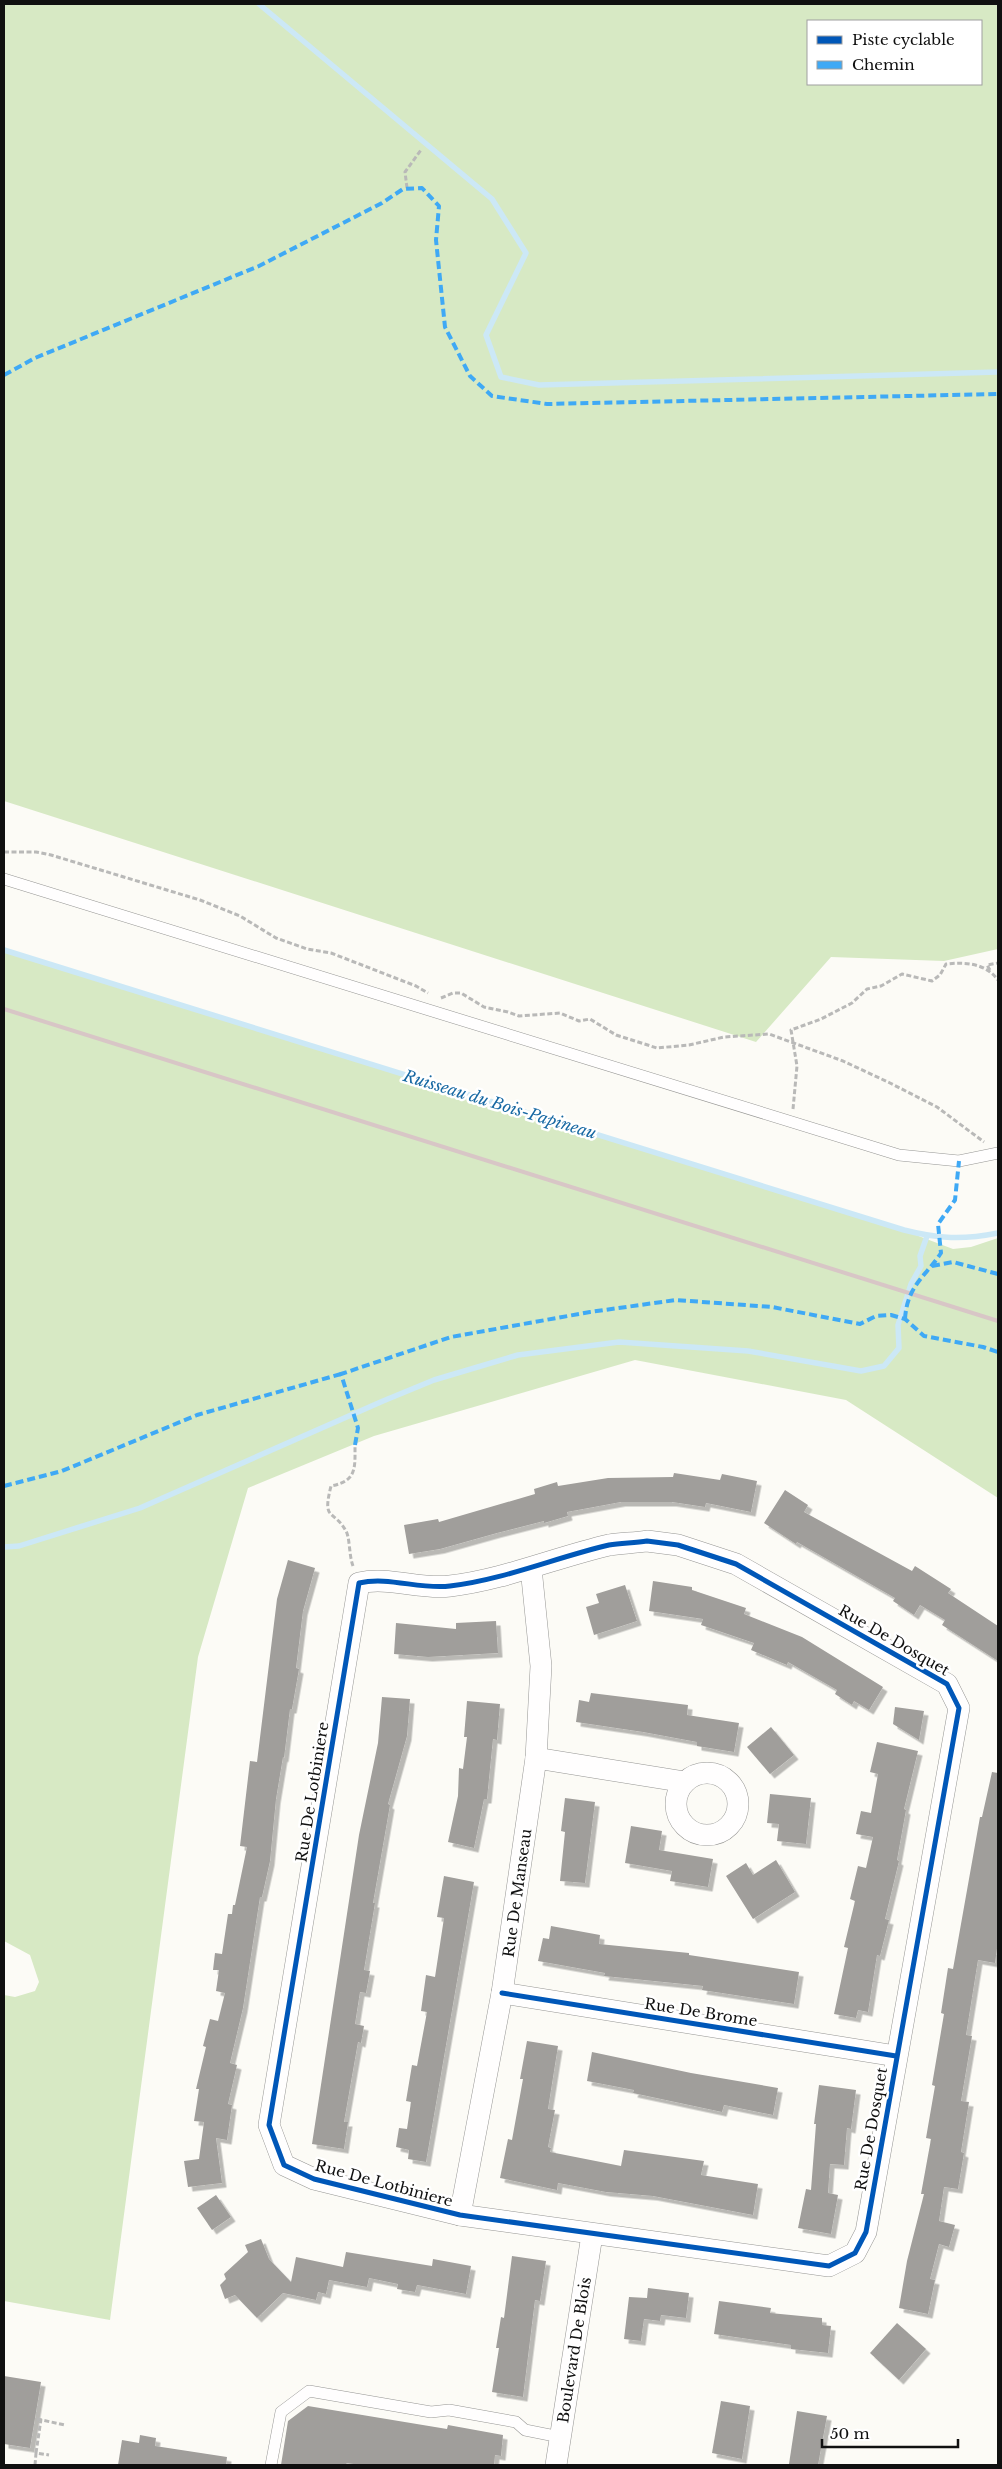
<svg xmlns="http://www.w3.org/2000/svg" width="1002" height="2469" font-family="'Libre Baskerville',serif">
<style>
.forest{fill:#d7e9c4;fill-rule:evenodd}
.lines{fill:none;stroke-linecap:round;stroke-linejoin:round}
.stream{stroke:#cce8f6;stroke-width:5.5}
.building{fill:#a09e9b;filter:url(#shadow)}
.lane-casing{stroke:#969694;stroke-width:12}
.street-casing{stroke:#969694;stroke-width:22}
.path{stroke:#b9b9b8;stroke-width:3;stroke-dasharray:5 2.5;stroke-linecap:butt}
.lane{stroke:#fffefe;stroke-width:11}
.street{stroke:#fffefe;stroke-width:21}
.rail{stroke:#d8c6c6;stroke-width:4}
.quiet{stroke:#3fa9f5;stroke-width:4;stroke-dasharray:8 4;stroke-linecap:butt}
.cycleway-casing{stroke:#fff;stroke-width:8}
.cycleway{stroke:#0057b8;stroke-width:5}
.labels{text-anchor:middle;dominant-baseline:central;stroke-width:5;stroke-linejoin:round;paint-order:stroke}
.street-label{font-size:15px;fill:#101010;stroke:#fff}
.water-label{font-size:16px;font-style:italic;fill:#1869a3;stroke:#fff}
</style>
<defs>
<filter id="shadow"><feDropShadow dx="4.5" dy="4.5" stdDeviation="0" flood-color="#0004"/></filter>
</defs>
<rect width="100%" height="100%" fill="#fcfbf6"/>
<!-- forest -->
<g class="forest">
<path d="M4 4H998V949L944 961 831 957 756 1042 4 801ZM808 21H981V84H808Z"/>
<polygon points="4,950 758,1186 884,1223 953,1249 971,1247 998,1238 998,1498 846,1400 635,1360 374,1436 248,1488 198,1657 110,2320 4,2301 4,1995 15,1997 35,1991 39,1982 30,1955 4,1941"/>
</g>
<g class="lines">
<!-- stream -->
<g class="stream">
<polyline points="259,4 492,199 526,253 486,335 501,377 539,385 998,372"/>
<path d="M4 950 904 1230C939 1239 963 1240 998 1233"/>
<polyline points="4,1547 19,1546 140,1508 383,1401 434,1380 518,1355 619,1342 748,1351 861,1371 884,1366 899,1348 898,1325 911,1284 921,1266 920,1256 927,1236"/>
</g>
</g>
<!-- building -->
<g class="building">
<polygon points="674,1473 720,1480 722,1474 757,1481 751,1512 706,1503 705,1507 672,1502 621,1502 567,1512 568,1516 544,1523 544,1521 497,1533 440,1549 409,1554 404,1525 438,1519 439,1522 535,1494 534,1489 557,1482 558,1486 608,1478 673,1477"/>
<polygon points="785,1490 808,1505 804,1512 912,1571 915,1566 951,1589 948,1593 998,1626 998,1661 942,1625 945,1620 920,1605 914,1615 893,1601 895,1598 797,1542 796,1544 764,1523"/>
<polygon points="288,1560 315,1568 303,1611 296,1668 299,1669 292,1709 290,1709 284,1758 283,1757 276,1799 270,1861 262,1897 260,1897 243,2008 230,2063 237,2065 228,2104 232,2105 227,2140 216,2138 222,2183 188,2187 184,2161 199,2159 204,2122 194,2121 199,2089 196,2089 206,2047 203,2046 210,2019 218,2021 225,1993 216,1991 219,1970 213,1970 215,1953 222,1954 228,1914 232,1914 233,1905 235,1905 247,1847 240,1846 250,1761 257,1762 277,1599"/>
<polygon points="653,1581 692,1587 692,1590 746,1608 744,1614 802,1637 883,1687 869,1710 854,1701 852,1705 835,1694 837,1690 788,1662 787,1665 751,1650 754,1643 701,1625 703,1619 649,1611"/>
<polygon points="625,1585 637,1621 594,1635 586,1607 599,1603 596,1594"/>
<polygon points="496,1621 498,1653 428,1657 394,1654 396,1623 456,1629 456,1623"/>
<polygon points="591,1693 688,1705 687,1715 739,1723 734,1752 697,1746 697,1742 643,1732 576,1722 579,1700 589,1702"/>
<polygon points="382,1697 410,1699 407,1736 388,1804 390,1805 373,1903 375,1903 364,1970 370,1971 366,1993 360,1992 355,2024 364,2026 361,2043 358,2042 344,2122 348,2122 344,2149 312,2144 359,1835 378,1743"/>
<polygon points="467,1701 500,1704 497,1740 493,1739 487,1799 484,1799 474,1848 448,1842 458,1796 459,1768 463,1769 467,1737 464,1737"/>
<polygon points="895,1707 924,1711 919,1740 893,1724"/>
<polygon points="771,1727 794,1755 770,1774 747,1747"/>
<polygon points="877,1742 918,1751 904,1809 906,1810 897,1860 899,1861 885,1919 889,1920 880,1956 877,1955 868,2012 858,2010 856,2018 834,2014 848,1948 844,1947 855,1901 850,1899 858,1866 866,1868 873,1837 856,1834 861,1811 871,1813 878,1774 870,1772"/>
<polygon points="992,1772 998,1773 998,1941 995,1963 978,1960 966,2035 972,2036 961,2101 969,2102 961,2152 964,2153 958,2189 944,2187 939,2221 955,2225 949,2247 939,2244 930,2279 935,2280 928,2314 899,2308 907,2261 924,2194 921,2194 931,2139 926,2138 935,2086 932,2085 944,2014 941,2013 948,1968 953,1969 980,1817 982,1817"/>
<polygon points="770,1794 811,1798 806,1844 777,1841 779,1824 767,1823"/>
<polygon points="565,1798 595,1802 585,1883 560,1881 565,1832 561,1831"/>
<polygon points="631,1826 662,1831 659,1850 713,1859 708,1887 670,1881 672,1871 625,1863"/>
<polygon points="776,1860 795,1892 753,1919 726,1876 746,1863 753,1875"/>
<polygon points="444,1876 474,1882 426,2162 408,2159 409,2150 396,2147 399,2128 407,2129 411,2102 406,2101 412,2065 417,2066 427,2012 421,2011 426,1975 435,1977 444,1918 437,1917"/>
<polygon points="551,1926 600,1935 599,1944 689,1953 689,1955 799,1972 794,2004 702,1990 703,1986 604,1976 605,1973 538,1961 543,1938 549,1939"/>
<polygon points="527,2041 558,2046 548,2109 555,2110 548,2147 551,2148 550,2152 621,2166 624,2150 704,2161 701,2175 758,2184 753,2215 653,2196 606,2192 558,2183 557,2190 500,2178 508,2139 512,2140 523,2079 520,2079"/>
<polygon points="592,2052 691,2073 778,2088 773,2115 724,2105 722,2112 633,2093 634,2090 587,2081"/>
<polygon points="819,2085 856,2090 851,2129 847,2128 844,2165 830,2164 828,2193 838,2195 831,2234 798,2228 806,2189 811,2190 816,2124 814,2124"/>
<polygon points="216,2195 231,2217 212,2230 197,2208"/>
<polygon points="261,2239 269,2259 291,2282 296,2257 343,2267 346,2252 432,2266 433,2259 471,2266 466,2294 417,2285 415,2292 397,2289 398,2284 369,2278 367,2287 329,2280 326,2294 318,2292 316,2300 283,2293 257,2318 235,2295 225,2299 220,2285 226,2279 224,2274 248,2252 245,2245"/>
<polygon points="512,2256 546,2261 540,2301 535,2300 523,2397 492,2392 499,2348 496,2348 501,2317 504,2318"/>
<polygon points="648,2288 689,2293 686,2318 661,2315 660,2321 644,2319 641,2341 624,2339 629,2297 647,2298"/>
<polygon points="719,2301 771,2308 770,2313 822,2318 822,2325 831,2326 828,2353 791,2349 791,2345 714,2334"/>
<polygon points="897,2323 926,2349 899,2380 870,2353"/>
<polygon points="4,2376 41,2382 30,2448 4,2444"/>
<polygon points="721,2401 750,2406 742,2459 712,2453"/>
<polygon points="308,2406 447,2429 448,2425 503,2435 501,2456 495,2455 494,2465 360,2465 347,2463 345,2465 281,2465 288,2421"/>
<polygon points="797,2411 827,2416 818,2465 789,2464"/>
<polygon points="140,2435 156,2438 155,2446 227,2457 226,2465 118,2465 122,2440 139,2443"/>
</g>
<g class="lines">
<defs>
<g id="lane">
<polyline points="4,879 899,1155 959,1161 998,1153"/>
<polyline points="271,2465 281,2412 309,2391 431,2412 449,2410 516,2422 525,2430 560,2437"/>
</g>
<g id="street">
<path d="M647 1541 678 1545 736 1564 947 1684 959 1708 866 2232 855 2253 829 2266 460 2215 314 2179 284 2165 269 2125 359 1583C389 1576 420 1590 450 1586 503 1580 557 1557 609 1545 622 1543 635 1543 647 1541Z"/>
<polyline points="536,1758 685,1782"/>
<circle cx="707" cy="1804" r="31"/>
<polyline points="502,1993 896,2056"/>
<polyline points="460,2215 502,1993 536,1758 541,1666 531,1568"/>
<polyline points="556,2465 592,2235"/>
</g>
</defs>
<!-- lane casing -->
<use href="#lane" class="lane-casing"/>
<!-- street casing -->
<use href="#street" class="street-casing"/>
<!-- path -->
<g class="path">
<polyline points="407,188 405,172 421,150"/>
<polyline points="4,852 36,852 51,855 200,900 240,916 276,938 307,949 331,953 416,986 428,993"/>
<polyline points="990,970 987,965 998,963"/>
<polyline points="441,998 453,993 461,993 484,1007 508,1012 519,1016 560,1013 579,1021 590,1019 616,1035 657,1048 689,1045 724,1037 769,1034 843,1061 890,1083 937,1107 984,1142"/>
<path d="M793 1109 797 1066 791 1030 821 1019 852 1003 867 989 881 986 902 974 932 981 940 975 946 964C966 962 985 963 998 980"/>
<path d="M353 1566C349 1556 350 1538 346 1531 333 1508 322 1522 331 1486 357 1481 355 1468 355 1445"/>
<polyline points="37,2419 65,2425"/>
<polyline points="36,2453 41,2419"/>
<polyline points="35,2465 36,2453 49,2455"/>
</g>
<!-- lane -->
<use href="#lane" class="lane"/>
<!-- street -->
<use href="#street" class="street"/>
<!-- rail -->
<polyline class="rail" points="4,1009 998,1321"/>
<!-- quiet -->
<g class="quiet">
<polyline points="4,375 35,358 259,266 382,203 403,189 422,188 439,206 436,240 445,327 470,376 492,396 547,404 998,394"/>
<polyline points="932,1266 953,1262 998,1274"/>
<path d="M905 1319C907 1286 925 1277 941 1253L938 1224 955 1200 959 1161"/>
<polyline points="355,1445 358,1428 341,1374 451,1337 590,1312 676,1300 772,1307 860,1324 876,1316 891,1315 905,1319 924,1336 983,1347 998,1352"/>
<polyline points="4,1486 62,1471 197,1415 341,1374"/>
</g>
<defs>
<g id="cycleway">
<path d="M647 1541 678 1545 736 1564 947 1684 959 1708 866 2232 855 2253 829 2266 460 2215 314 2179 284 2165 269 2125 359 1583C389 1576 420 1590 450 1586 503 1580 557 1557 609 1545 622 1543 635 1543 647 1541Z"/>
<polyline points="502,1993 896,2056"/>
</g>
</defs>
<!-- cycleway casing -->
<use href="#cycleway" class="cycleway-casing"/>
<!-- cycleway -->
<use href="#cycleway" class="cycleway"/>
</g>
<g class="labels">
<!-- street labels -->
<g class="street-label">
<text transform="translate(894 1640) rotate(30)">Rue De Dosquet</text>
<text transform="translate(312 1792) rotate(-81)">Rue De Lotbiniere</text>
<text transform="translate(517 1893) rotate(-82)">Rue De Manseau</text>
<text transform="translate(701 2012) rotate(9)">Rue De Brome</text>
<text transform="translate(871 2129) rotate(-80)">Rue De Dosquet</text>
<text transform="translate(384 2183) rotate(15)">Rue De Lotbiniere</text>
<text transform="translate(574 2350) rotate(-81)">Boulevard De Blois</text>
</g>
<!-- water labels -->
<g class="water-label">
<text transform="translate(500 1104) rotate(17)">Ruisseau du Bois-Papineau</text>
</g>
</g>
<!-- border -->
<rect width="1002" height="2469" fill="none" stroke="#101010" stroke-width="10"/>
<!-- legend -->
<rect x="807" y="20" width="175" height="65" fill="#ffffff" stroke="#9f9f9f"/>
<rect x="817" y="36" width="25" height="8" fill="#0057b8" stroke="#9f9f9f"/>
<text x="852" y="45" font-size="15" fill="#101010">Piste cyclable</text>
<rect x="817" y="61" width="25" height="8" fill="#3fa9f5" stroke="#9f9f9f"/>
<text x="852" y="70" font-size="15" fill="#101010">Chemin</text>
<!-- scale -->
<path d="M822 2439v8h136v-8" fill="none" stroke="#101010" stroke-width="2.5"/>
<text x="830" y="2439" font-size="15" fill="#101010" stroke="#ffffff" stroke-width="4" paint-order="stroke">50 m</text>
</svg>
